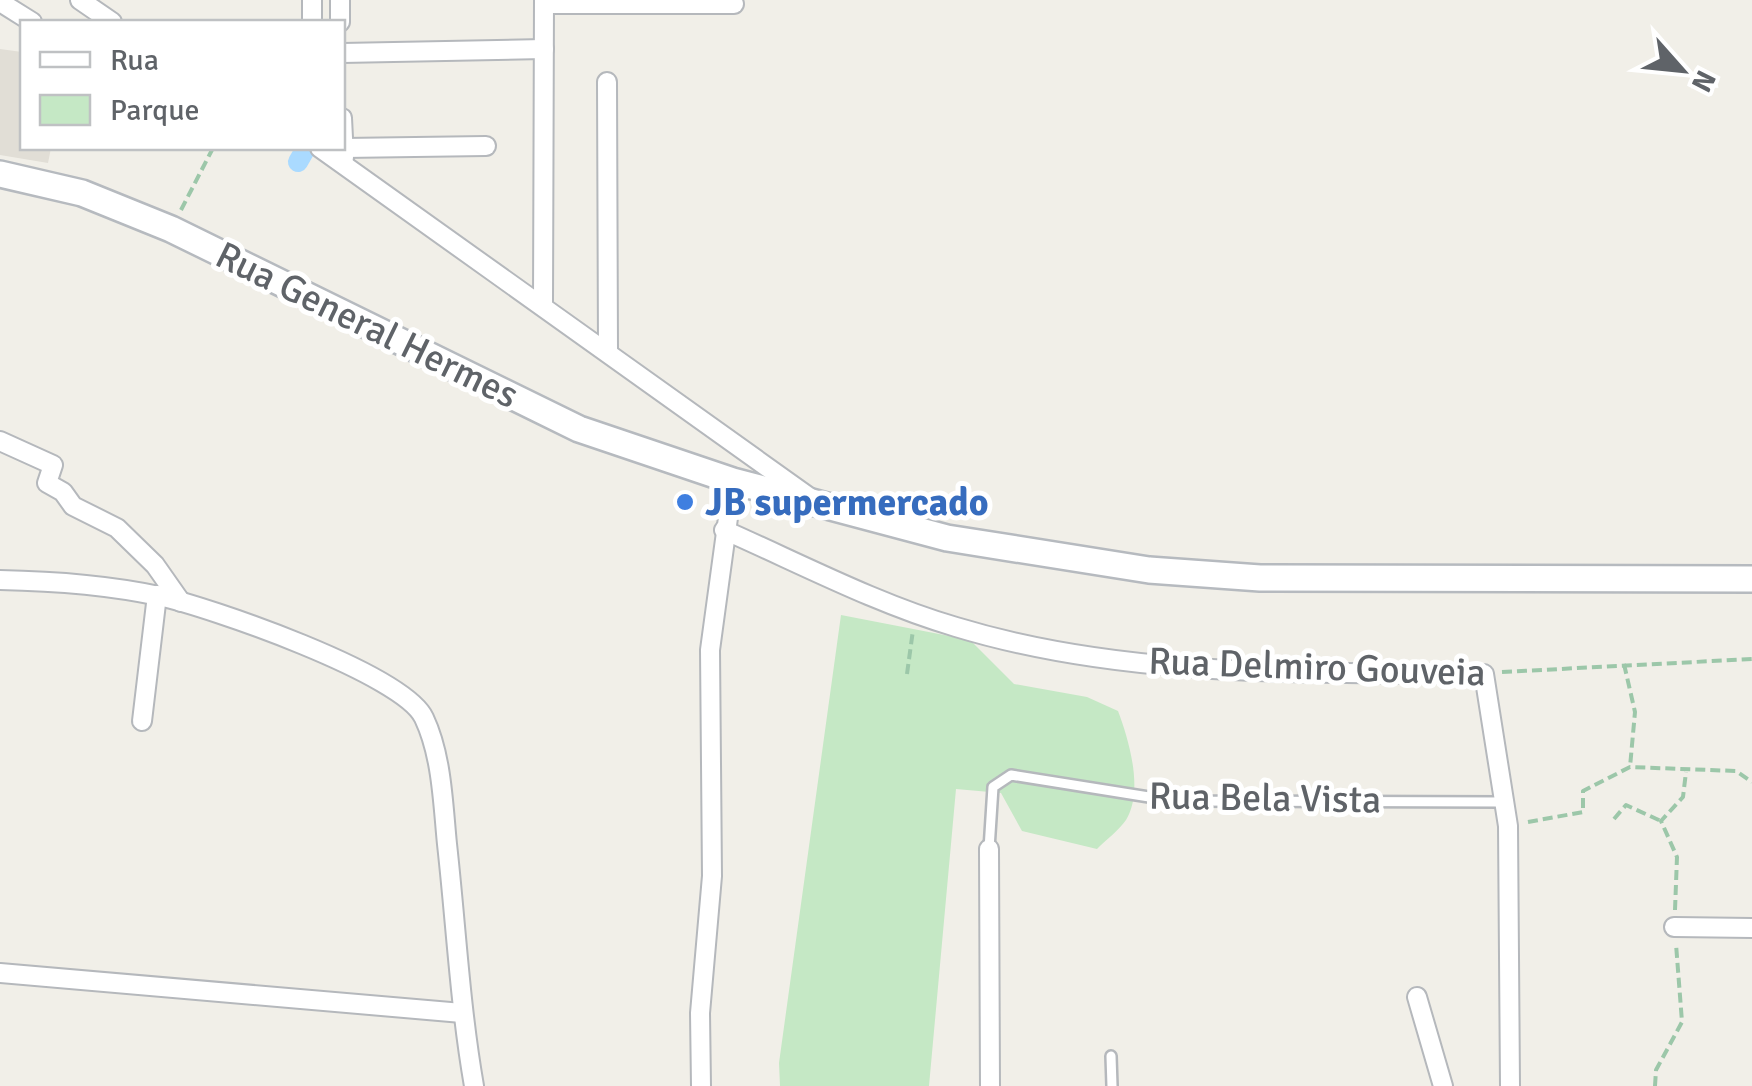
<svg xmlns="http://www.w3.org/2000/svg" width="1752" height="1086" font-family="Signika,sans-serif">
<style>
.education{fill:#e1ded6}
.green{fill:#c5e8c5}
.lines{fill:none;stroke-linecap:round;stroke-linejoin:round}
.canal{stroke:#aadaff;stroke-width:20}
.lane-casing{stroke:#b5b8bc;stroke-width:14}
.street-casing{stroke:#b5b8bc;stroke-width:22}
.secondary-casing{stroke:#b6babf;stroke-width:30}
.path{stroke:#9cc7a9;stroke-width:4;stroke-dasharray:10 5;stroke-linecap:butt}
.lane{stroke:#fff;stroke-width:9}
.street{stroke:#fff;stroke-width:18}
.secondary{stroke:#fff;stroke-width:25}
.shop-dot{fill:#3f7fe0;stroke:#fff;stroke-width:4}
.labels{text-anchor:middle;dominant-baseline:central;stroke-width:10;stroke-linejoin:round;paint-order:stroke}
.street-label{font-size:38px;fill:#5f6368;stroke:#fff}
.shop-label{font-size:38px;font-weight:bold;fill:#366cbe;stroke:#fff;text-anchor:start}
</style>
<rect width="100%" height="100%" fill="#f1efe8"/>
<!-- education -->
<polygon class="education" points="0,49 22,52 22,148 51,148 48,163 0,155"/>
<!-- green -->
<path class="green" d="M841 615 970 640 1014 684 1087 697 1118 711C1129 740 1144 791 1126 820 1119 830 1106 840 1097 849L1022 831 1001 793 956 789 929 1086H780L779 1063Z"/>
<g class="lines">
<!-- canal -->
<polyline class="canal" points="298,162 306,148"/>
<defs>
<g id="lane">
<polyline points="989,849 993,787 1011,775 1174,801 1503,802"/>
<polyline points="1111,1056 1112,1086"/>
</g>
<g id="street">
<polyline points="80,0 112,22"/>
<polyline points="312,0 312,22"/>
<polyline points="0,2 32,22"/>
<polyline points="544,4 734,4"/>
<polyline points="340,22 340,0"/>
<polyline points="342,53 544,49"/>
<polyline points="607,82 608,351"/>
<polyline points="342,118 344,158"/>
<polyline points="320,148 809,497"/>
<polyline points="344,148 486,146"/>
<polyline points="543,303 544,0"/>
<polyline points="0,441 53,465 47,483 63,492 73,506 117,528 155,565 181,602"/>
<path d="M724 530C799 563 877 604 956 627 1127 679 1308 672 1484 674L1508 826 1510 1086"/>
<path d="M0 580C52 581 107 585 159 596 209 607 404 674 424 718 442 756 443 804 447 844 456 925 460 1006 474 1086"/>
<polyline points="142,721 157,595"/>
<polyline points="989,849 990,1086"/>
<polyline points="1674,927 1752,928"/>
<polyline points="0,973 462,1013"/>
<polyline points="1417,997 1443,1086"/>
<polyline points="701,1086 700,1013 712,876 710,650 733,481"/>
</g>
<polyline id="secondary" points="0,174 82,193 171,229 579,429 733,481 947,538 1149,570 1260,578 1752,579"/>
</defs>
<!-- lane casing -->
<use href="#lane" class="lane-casing"/>
<!-- street casing -->
<use href="#street" class="street-casing"/>
<!-- secondary casing -->
<use href="#secondary" class="secondary-casing"/>
<!-- path -->
<g class="path">
<polyline points="181,210 213,148"/>
<polyline points="1624,664 1635,712 1630,767"/>
<polyline points="1502,672 1752,659"/>
<polyline points="907,674 913,630"/>
<polyline points="1614,819 1626,805 1661,821"/>
<polyline points="1528,822 1583,812 1583,791 1630,767 1736,771 1752,782"/>
<polyline points="1675,910 1677,857 1661,821 1683,797 1686,772"/>
<polyline points="1655,1086 1656,1070 1682,1022 1676,944"/>
</g>
<!-- lane -->
<use href="#lane" class="lane"/>
<!-- street -->
<use href="#street" class="street"/>
<!-- secondary -->
<use href="#secondary" class="secondary"/>
</g>
<!-- markers -->
<circle class="shop-dot" cx="685" cy="502" r="10"/>
<g class="labels">
<!-- street labels -->
<g class="street-label">
<text transform="translate(367 325) rotate(26)">Rua General Hermes</text>
<text transform="translate(1317 667) rotate(2)">Rua Delmiro Gouveia</text>
<text transform="translate(1265 798) rotate(1)">Rua Bela Vista</text>
</g>
<!-- shop labels -->
<g class="shop-label">
<text x="705" y="502">JB supermercado</text>
</g>
</g>
<!-- legend -->
<rect x="20" y="20" width="325" height="130" fill="#ffffff" stroke="#bfc1c3" stroke-width="2.5"/>
<rect x="40" y="52" width="50" height="15" fill="#ffffff" stroke="#bfc1c3" stroke-width="2.5"/>
<text x="110" y="70" font-size="30" fill="#5f6368">Rua</text>
<rect x="40" y="95" width="50" height="30" fill="#c5e8c5" stroke="#bfc1c3" stroke-width="2.5"/>
<text x="110" y="120" font-size="30" fill="#5f6368">Parque</text>
<!-- north arrow -->
<g transform="translate(1682 70) rotate(117)" stroke="#ffffff" stroke-width="8" paint-order="stroke">
<path d="M0-8L18 38L0 25L-18 38Z" fill="#5f6368"/>
<text y="-15" font-size="28" font-weight="bold" text-anchor="middle" fill="#5f6368">N</text>
</g>
</svg>
